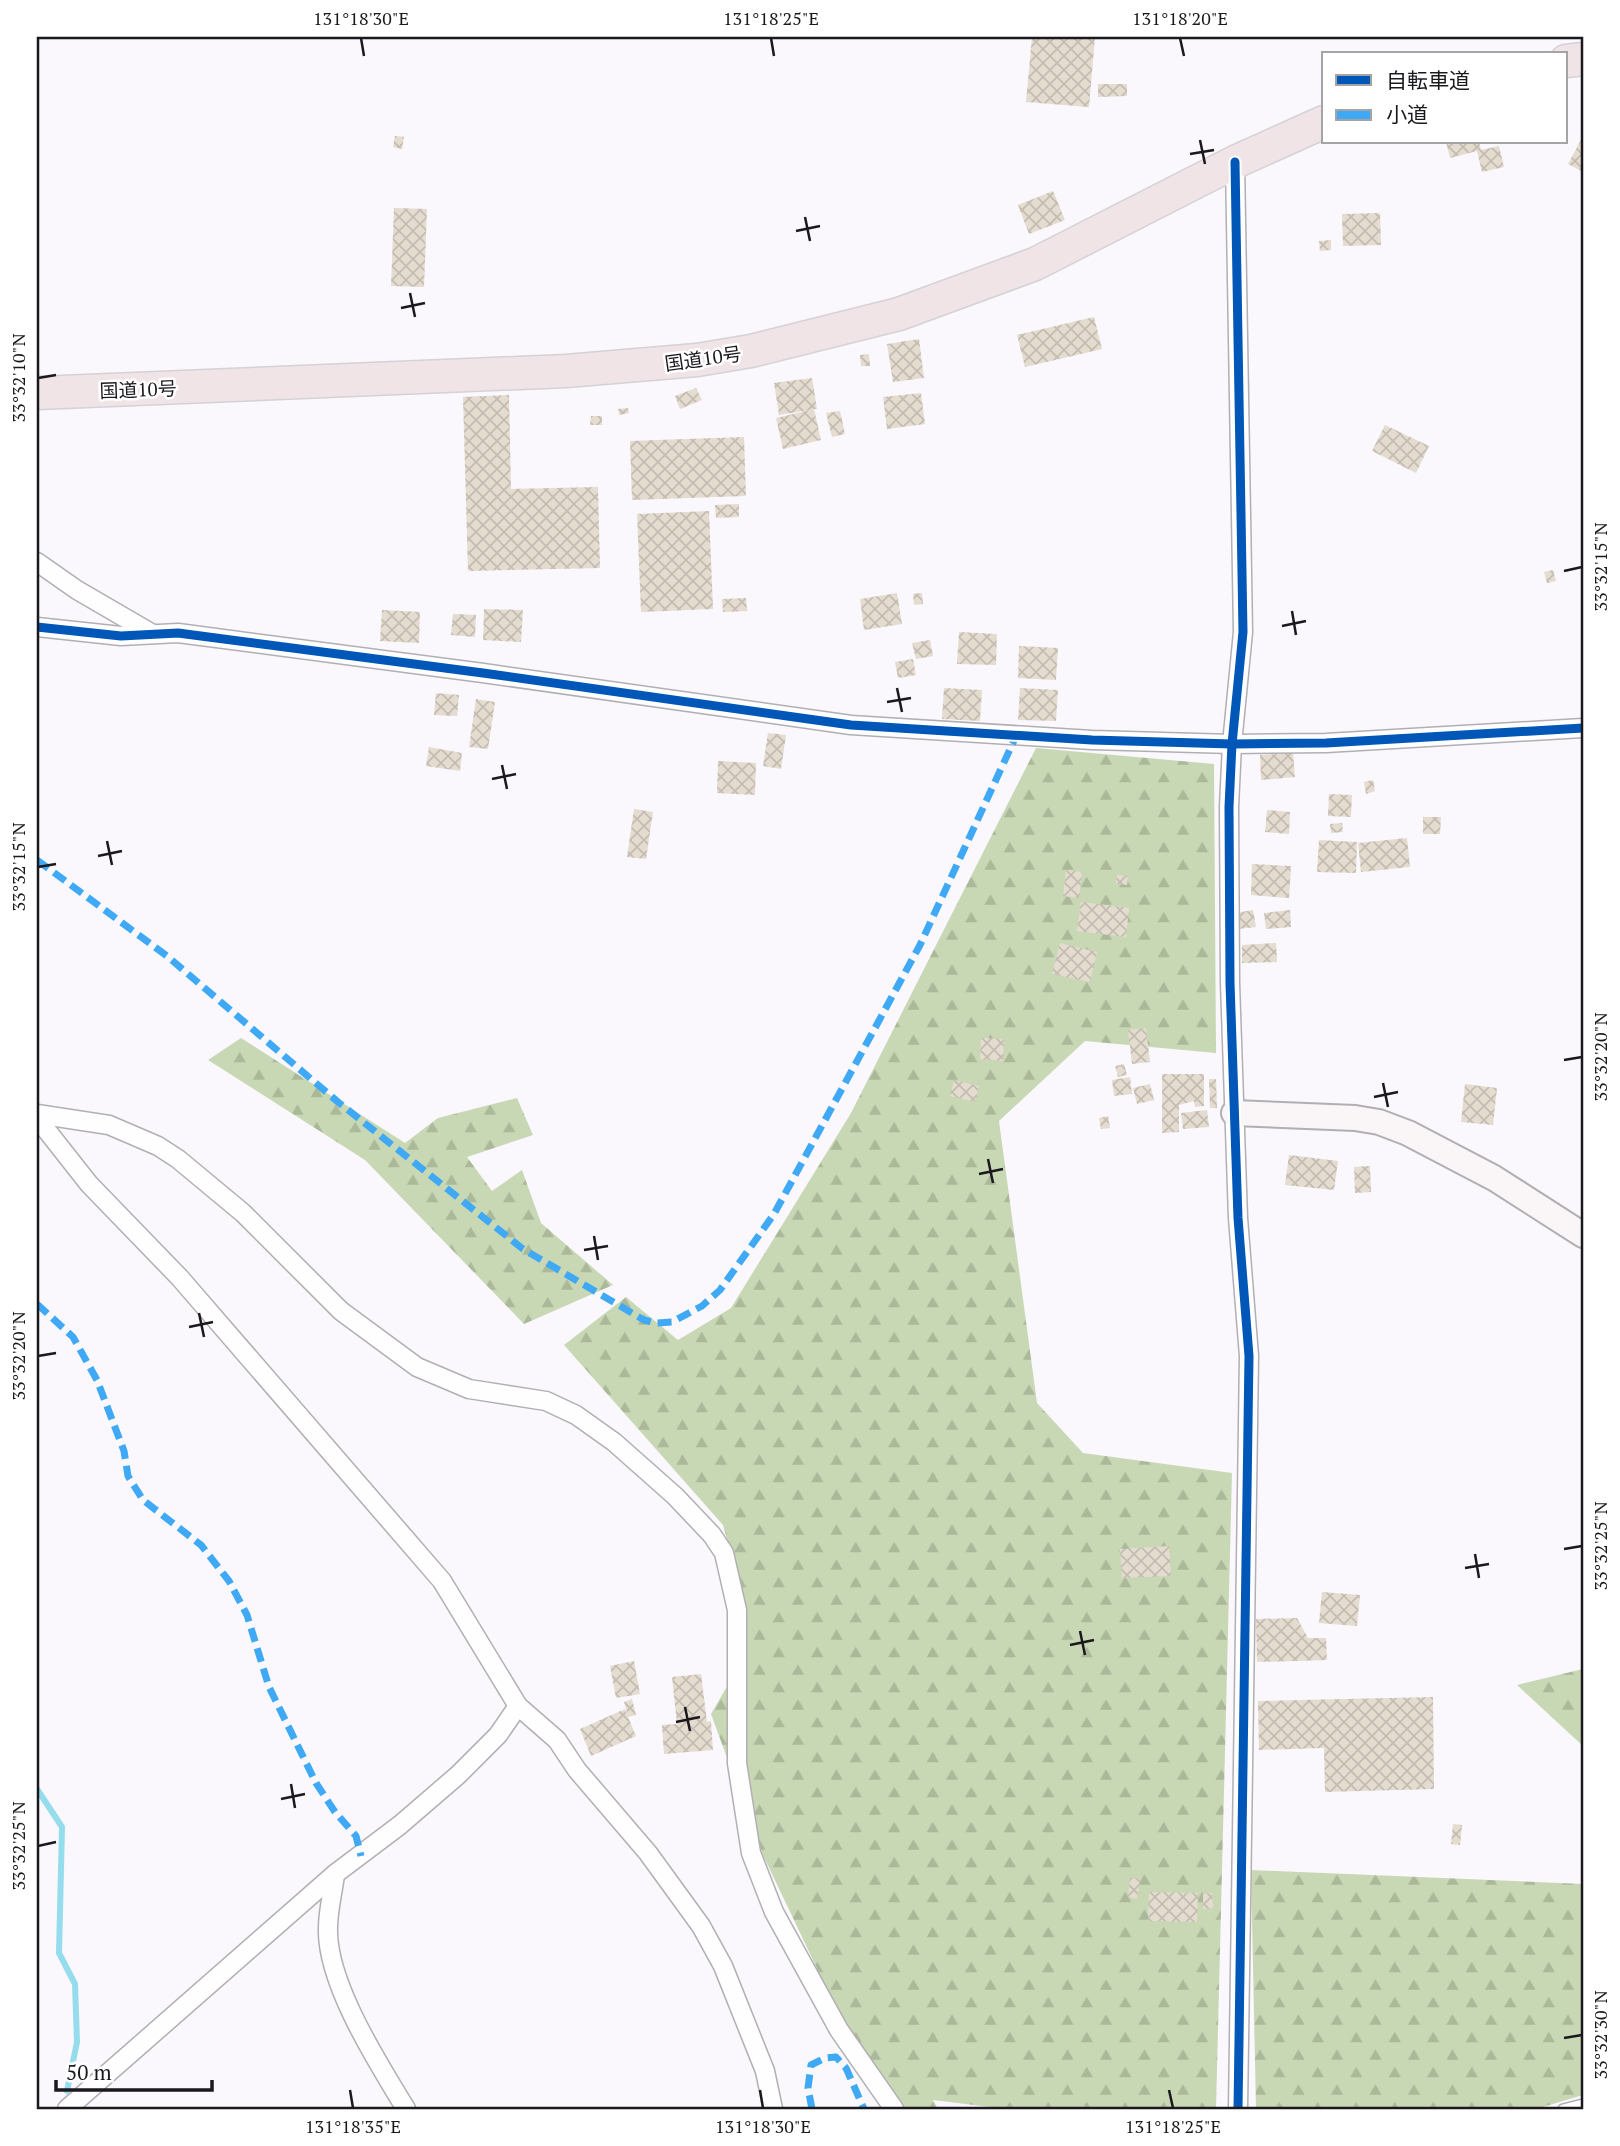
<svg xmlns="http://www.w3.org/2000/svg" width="1620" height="2146" font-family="'PT Serif','Noto Sans JP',serif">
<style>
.forest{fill:url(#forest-firs)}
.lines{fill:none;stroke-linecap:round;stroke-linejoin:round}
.stream{stroke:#95dcec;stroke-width:6}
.building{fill:url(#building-cross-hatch)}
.lane-casing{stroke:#b1afb3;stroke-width:12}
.street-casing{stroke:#b1afb3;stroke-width:21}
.secondary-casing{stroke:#b1afb3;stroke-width:28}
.highway-casing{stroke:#d4d2d6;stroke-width:35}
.lane{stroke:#fefeff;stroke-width:9}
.street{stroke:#fefeff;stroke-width:18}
.secondary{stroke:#faf6f8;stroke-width:24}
.highway{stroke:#f0e4e6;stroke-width:32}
.quiet{stroke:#3fa9f5;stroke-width:7;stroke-dasharray:14 7;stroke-linecap:butt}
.cycleway-casing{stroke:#fff;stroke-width:13}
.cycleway{stroke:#0057b8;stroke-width:9}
.ticks{fill:none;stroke:#1b191d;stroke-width:2.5}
.labels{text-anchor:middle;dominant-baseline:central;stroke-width:5;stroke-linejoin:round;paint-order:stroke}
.street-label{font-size:19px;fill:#1b191d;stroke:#fff}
.neatline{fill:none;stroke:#1b191d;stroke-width:2.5}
.ticks-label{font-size:18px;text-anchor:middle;fill:#1b191d}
</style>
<defs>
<pattern id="forest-firs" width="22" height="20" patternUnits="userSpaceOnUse" patternTransform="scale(1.75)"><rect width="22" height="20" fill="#c8d8b4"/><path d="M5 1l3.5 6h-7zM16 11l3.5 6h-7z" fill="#abb99a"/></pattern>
<pattern id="building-cross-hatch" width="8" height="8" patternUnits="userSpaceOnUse" patternTransform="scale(1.75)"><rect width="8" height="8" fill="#e5dcd0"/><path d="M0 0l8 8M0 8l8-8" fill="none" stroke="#c4bcb2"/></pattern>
</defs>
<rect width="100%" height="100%" fill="#faf7fd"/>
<!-- forest -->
<g class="forest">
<polygon points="1036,748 1214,764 1216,1053 1085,1041 999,1121 1037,1403 1083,1453 1232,1473 1216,2109 1006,2109 933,2100 938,2109 884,2109 762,1853 711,1714 744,1657 743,1597 723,1525 564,1345 626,1297 678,1340 731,1308 851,1113"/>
<polygon points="241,1038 405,1143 438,1118 517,1098 533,1135 467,1157 492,1191 522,1170 541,1223 613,1285 524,1324 365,1160 208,1060"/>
<polygon points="1583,1669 1583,1746 1517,1685"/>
<polygon points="1251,1870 1583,1884 1583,2095 1536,2109 1256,2109"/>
</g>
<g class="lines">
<!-- stream -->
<polyline class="stream" points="37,1789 62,1827 59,1953 75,1984 77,2042 67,2091"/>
</g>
<!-- building -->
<g class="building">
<polygon points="1032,37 1095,37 1089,107 1026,102"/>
<polygon points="1098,84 1127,84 1127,96 1098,97"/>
<polygon points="395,136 404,137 402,149 393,147"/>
<polygon points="1583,136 1583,172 1568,164"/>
<polygon points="1446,142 1479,142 1481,150 1499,146 1504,167 1482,172 1477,151 1450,158"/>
<polygon points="1053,191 1065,220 1029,234 1018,205"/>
<polygon points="394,208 427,209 424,287 391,286"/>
<polygon points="1380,213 1381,245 1343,246 1342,214"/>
<polygon points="1331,240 1331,250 1320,251 1319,241"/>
<polygon points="1094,317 1102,349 1025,367 1017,335"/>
<polygon points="919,339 924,378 893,382 887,344"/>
<polygon points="869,354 870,366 861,366 860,355"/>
<polygon points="812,378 817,409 814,409 821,440 783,449 776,418 810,410 779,415 774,383"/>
<polygon points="696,388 702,400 680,409 675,396"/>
<polygon points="921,393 925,424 887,429 883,397"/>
<polygon points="509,395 511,489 598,487 600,568 468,571 463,397"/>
<polygon points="628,408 629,413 619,415 618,409"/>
<polygon points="840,411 845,434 832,437 826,413"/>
<polygon points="591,416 602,416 602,425 590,425"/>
<polygon points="1385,425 1429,446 1416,473 1372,451"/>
<polygon points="744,437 746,496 632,500 630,441"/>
<polygon points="739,504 739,517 716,518 715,505"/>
<polygon points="709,511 713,609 641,612 637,514"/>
<polygon points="1553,570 1556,581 1547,583 1544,572"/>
<polygon points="897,593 902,624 864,630 860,599"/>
<polygon points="922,593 923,604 914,605 913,594"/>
<polygon points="746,598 747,611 723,612 722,599"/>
<polygon points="484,609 523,610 521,642 483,640"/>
<polygon points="382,610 420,612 419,643 380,641"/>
<polygon points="453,614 476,615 475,637 451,635"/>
<polygon points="959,632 997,634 996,665 957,664"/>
<polygon points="930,640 933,656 916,659 912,643"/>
<polygon points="1019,646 1058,648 1056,680 1018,678"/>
<polygon points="913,659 916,675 898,678 895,662"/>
<polygon points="944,688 982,690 980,721 942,719"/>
<polygon points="1020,688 1058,690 1056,721 1018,720"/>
<polygon points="436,693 459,695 457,716 434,715"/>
<polygon points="476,699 495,702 488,749 469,747"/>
<polygon points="768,733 786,735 781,769 763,766"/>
<polygon points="429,747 462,753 460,771 426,766"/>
<polygon points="1293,753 1295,777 1261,780 1260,755"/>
<polygon points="718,761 756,763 755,795 717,793"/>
<polygon points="1373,780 1375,791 1366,794 1364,782"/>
<polygon points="1329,794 1352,795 1351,817 1328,816"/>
<polygon points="634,809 653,812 646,859 627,857"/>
<polygon points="1267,810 1290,812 1289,834 1265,832"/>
<polygon points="1423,817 1441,817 1440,834 1423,834"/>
<polygon points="1342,823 1343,832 1331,833 1330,824"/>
<polygon points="1407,838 1410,867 1361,872 1358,843"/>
<polygon points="1319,840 1357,842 1356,873 1317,872"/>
<polygon points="1252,864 1291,866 1289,898 1251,895"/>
<polygon points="1066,870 1082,872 1079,898 1063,896"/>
<polygon points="1117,875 1128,876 1127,885 1116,884"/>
<polygon points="1081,902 1129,908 1126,937 1077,931"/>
<polygon points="1253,910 1256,927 1238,929 1236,913"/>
<polygon points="1290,910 1291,927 1266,929 1264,913"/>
<polygon points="1060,943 1097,952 1090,982 1052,974"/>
<polygon points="1276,943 1277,962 1242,963 1242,945"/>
<polygon points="1146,1028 1150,1062 1132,1064 1128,1030"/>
<polygon points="981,1038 1004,1039 1003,1061 980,1059"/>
<polygon points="1124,1064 1127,1075 1118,1077 1115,1066"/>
<polygon points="1162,1074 1204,1074 1204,1106 1195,1107 1194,1101 1179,1105 1179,1132 1162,1133"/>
<polygon points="1130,1077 1132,1094 1114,1096 1112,1080"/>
<polygon points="1209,1079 1216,1079 1217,1108 1210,1108"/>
<polygon points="954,1080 979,1086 975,1102 950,1096"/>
<polygon points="1150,1084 1154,1100 1137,1104 1133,1088"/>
<polygon points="1465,1084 1497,1088 1493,1125 1461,1122"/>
<polygon points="1207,1110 1209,1127 1183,1129 1181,1113"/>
<polygon points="1108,1116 1110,1128 1101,1129 1099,1118"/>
<polygon points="1289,1155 1338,1161 1334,1190 1285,1185"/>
<polygon points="1370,1166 1371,1192 1355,1193 1354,1167"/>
<polygon points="1169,1546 1171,1576 1122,1578 1120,1549"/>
<polygon points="1322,1592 1360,1595 1357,1626 1319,1623"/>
<polygon points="1297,1618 1308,1638 1326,1638 1327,1660 1257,1662 1256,1619"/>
<polygon points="634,1661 640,1694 616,1698 610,1666"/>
<polygon points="701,1674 707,1722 711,1721 713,1750 664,1754 662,1725 677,1724 672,1677"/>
<polygon points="1433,1697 1434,1789 1325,1792 1324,1748 1259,1750 1258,1701"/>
<polygon points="632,1699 636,1715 628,1717 636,1736 591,1756 580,1729 625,1709 628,1716 624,1702"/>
<polygon points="1453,1824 1462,1825 1460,1845 1451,1844"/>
<polygon points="1130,1878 1140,1879 1137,1899 1128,1897"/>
<polygon points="1149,1892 1198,1893 1197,1922 1148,1921"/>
<polygon points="1212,1893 1213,1908 1203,1909 1203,1894"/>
</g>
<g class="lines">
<defs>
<polyline id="lane" points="1563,2109 1583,2104"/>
<g id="street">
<polyline points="1235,162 1243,632 1232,744 1229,807 1230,983 1238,1218 1249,1356 1238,2109"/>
<polyline points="37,562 77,590 151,633"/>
<polyline points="37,627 121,636 178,633 483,673 851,725 1092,740 1232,744 1326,743 1583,728"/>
<polyline points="37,1114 109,1125 158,1146 178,1159 243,1213 341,1311 417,1367 469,1389 546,1401 576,1415 614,1442 675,1496 712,1535 724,1553 737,1610 737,1763 751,1853 774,1912 839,2030 894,2109"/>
<polyline points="37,1118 89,1184 180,1278 442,1581 518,1706 557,1740 577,1770 648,1853 701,1926 723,1966 765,2071 773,2109"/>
<path d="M335 1874C333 1892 328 1910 328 1928 326 1982 378 2063 406 2109"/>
<polyline points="67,2109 335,1874 400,1825 458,1775 498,1735 518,1706"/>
</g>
<polyline id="secondary" points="1234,1113 1355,1118 1379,1122 1408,1133 1494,1178 1583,1235"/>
<g id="highway">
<polyline points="1566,61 1583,59"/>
<polyline points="37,393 566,371 697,360 751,351 899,314 1035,264 1235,162 1324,122"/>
</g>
</defs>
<!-- lane casing -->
<use href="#lane" class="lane-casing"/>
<!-- street casing -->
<use href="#street" class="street-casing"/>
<!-- secondary casing -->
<use href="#secondary" class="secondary-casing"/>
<!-- highway casing -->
<use href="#highway" class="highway-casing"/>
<!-- lane -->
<use href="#lane" class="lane"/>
<!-- street -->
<use href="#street" class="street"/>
<!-- secondary -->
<use href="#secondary" class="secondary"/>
<!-- highway -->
<use href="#highway" class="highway"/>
<!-- quiet -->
<g class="quiet">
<polyline points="37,860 167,956 338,1102 523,1249 644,1320 656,1323 672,1322 702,1306 720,1290 774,1214 920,945 1017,734"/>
<polyline points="37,1304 73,1337 97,1380 124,1451 128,1476 143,1500 201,1545 229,1581 247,1615 269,1687 316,1783 335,1812 356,1836 361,1856"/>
<polyline points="812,2109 808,2088 811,2065 825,2058 836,2057 846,2068 864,2109"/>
</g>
<defs>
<g id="cycleway">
<polyline points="1235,162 1243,632 1232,744 1229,807 1230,983 1238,1218 1249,1356 1238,2109"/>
<polyline points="37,627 121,636 178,633 483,673 851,725 1092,740 1232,744 1326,743 1583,728"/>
</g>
</defs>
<!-- cycleway casing -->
<use href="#cycleway" class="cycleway-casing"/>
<!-- cycleway -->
<use href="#cycleway" class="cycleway"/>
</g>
<!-- ticks -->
<path class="ticks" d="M361 38 364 56M771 38 774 56M1180 38 1184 56M1200 140 1205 164M1190 154 1214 150M805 217 810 241M796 231 820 226M410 293 415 317M401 308 425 303M38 378 56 375M1564 571 1582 567M1292 611 1296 635M1282 626 1306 621M897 688 902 712M887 702 911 698M502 765 507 789M492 779 516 774M107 841 112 865M98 856 122 851M38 867 56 864M1564 1060 1582 1057M1383 1083 1388 1107M1374 1097 1398 1092M988 1159 993 1183M979 1174 1003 1169M594 1236 598 1260M584 1250 608 1246M199 1313 204 1337M189 1327 213 1322M38 1356 56 1353M1564 1549 1582 1546M1475 1554 1479 1578M1465 1568 1489 1564M1080 1631 1085 1655M1070 1645 1094 1640M685 1707 690 1731M676 1722 700 1717M291 1784 295 1808M281 1799 305 1794M38 1846 56 1842M1564 2038 1582 2035M350 2090 353 2108M760 2090 763 2108M1169 2090 1173 2108"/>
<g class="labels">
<!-- street labels -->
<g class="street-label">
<text transform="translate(703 358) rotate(-8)">国道10号</text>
<text transform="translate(138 389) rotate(-2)">国道10号</text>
</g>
</g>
<!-- border -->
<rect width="1620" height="2146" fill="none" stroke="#ffffff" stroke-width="77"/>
<!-- legend -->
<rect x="1322" y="52" width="245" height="91" fill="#ffffff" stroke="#a4a3a5" stroke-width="2"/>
<rect x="1336" y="75" width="35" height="10" fill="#0057b8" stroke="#a4a3a5" stroke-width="2"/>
<text x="1386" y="88" font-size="21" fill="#1b191d">自転車道</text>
<rect x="1336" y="110" width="35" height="10" fill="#3fa9f5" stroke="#a4a3a5" stroke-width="2"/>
<text x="1386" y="122" font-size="21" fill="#1b191d">小道</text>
<!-- scale -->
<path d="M56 2080v10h156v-10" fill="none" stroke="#1b191d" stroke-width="3.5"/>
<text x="66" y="2080" font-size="21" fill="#1b191d" stroke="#ffffff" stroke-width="5" paint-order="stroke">50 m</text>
<rect x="38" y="38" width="1544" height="2070" class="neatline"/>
<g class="ticks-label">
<text x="361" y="25">131°18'30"E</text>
<text x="771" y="25">131°18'25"E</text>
<text x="1180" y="25">131°18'20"E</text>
<text transform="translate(19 378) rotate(-90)" y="6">33°32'10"N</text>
<text transform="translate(1601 567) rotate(-90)" y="6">33°32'15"N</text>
<text transform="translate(19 867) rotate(-90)" y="6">33°32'15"N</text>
<text transform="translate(1601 1057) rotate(-90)" y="6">33°32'20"N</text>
<text transform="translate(19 1356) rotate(-90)" y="6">33°32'20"N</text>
<text transform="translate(1601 1546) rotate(-90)" y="6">33°32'25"N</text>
<text transform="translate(19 1846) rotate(-90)" y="6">33°32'25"N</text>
<text transform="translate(1601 2035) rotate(-90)" y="6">33°32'30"N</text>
<text x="353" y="2133">131°18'35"E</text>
<text x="763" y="2133">131°18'30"E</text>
<text x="1173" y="2133">131°18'25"E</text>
</g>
</svg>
